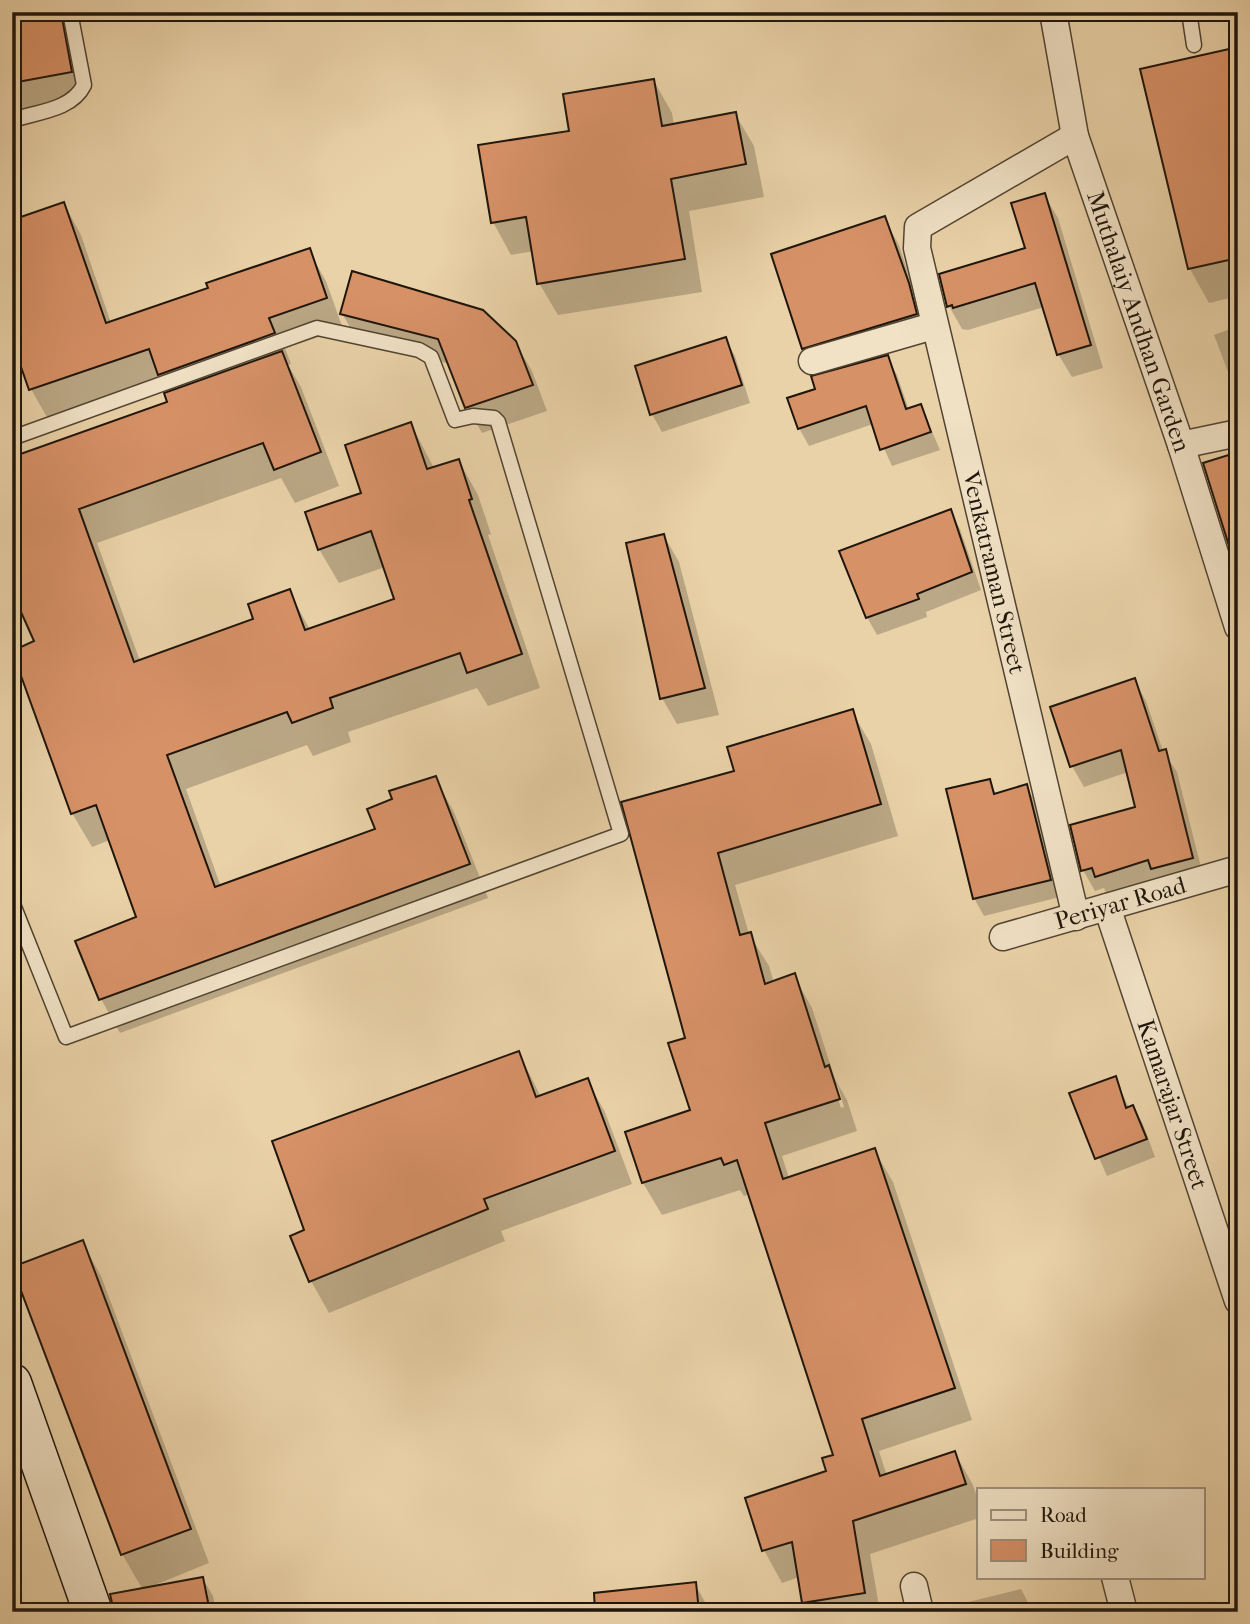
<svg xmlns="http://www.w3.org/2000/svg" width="1250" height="1624" font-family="'IM FELL French Canon',serif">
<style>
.shadow{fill:#0003;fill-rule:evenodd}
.building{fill:#d79167;stroke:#1e150b;stroke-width:2}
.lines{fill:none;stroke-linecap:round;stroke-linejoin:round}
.service-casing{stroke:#514432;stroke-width:17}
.minor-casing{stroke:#514432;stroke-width:29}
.secondary-casing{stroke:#1e150b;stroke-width:41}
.service{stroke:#f1e2c6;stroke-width:14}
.minor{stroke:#f1e2c6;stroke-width:26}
.secondary{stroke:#f1e2c6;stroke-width:38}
.labels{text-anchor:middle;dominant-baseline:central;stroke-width:6;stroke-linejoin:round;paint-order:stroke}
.street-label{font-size:24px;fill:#1e150b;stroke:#f1e2c6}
</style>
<rect width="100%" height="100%" fill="#ead2a8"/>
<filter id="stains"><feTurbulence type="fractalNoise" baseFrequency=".00286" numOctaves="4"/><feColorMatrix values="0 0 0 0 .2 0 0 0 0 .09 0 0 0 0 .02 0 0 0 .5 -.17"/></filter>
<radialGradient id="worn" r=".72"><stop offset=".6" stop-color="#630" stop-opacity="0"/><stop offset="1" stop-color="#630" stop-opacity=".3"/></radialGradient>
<!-- shadow -->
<g class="shadow">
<polygon points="12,12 68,12 86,98 12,112"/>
<polygon points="1231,12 1238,12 1238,37"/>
<polygon points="1238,49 1238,296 1209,303 1190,269 1142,71"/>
<polygon points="654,81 672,113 674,126 735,114 754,146 764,197 689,211 702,292 558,315 539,283 534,251 511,255 493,222 571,132"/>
<polygon points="1044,195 1058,218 1103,368 1072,377 1058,354 1044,307 968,330 962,329 949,306 1027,250"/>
<polygon points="64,204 81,235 111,323 309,251 326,281 343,329 285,348 291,364 288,365 301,387 339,486 295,503 281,478 97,543 140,661 256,620 289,591 310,630 396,600 385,567 339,583 319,549 363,494 411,424 434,468 459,461 478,495 491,534 488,535 540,688 488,706 477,688 348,732 351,742 313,756 307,745 186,789 221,887 377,830 395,800 435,778 454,812 488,898 120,1033 101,999 138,918 110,840 92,847 72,813 36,642 12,459 169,403 170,393 163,381 48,419 31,389"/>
<polygon points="884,219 899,245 930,341 878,357 878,360 887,357 897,375 909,410 921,406 940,450 892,466 873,424 809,446 799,428 817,390 820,376 804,348"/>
<polygon points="342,313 516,344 532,371 547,411 482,433 467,407 450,364 357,340"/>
<polygon points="1238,326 1238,398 1214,335"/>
<polygon points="725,339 735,356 750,403 662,432 652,414"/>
<polygon points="950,511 960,529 981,590 926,612 927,617 877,635 867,617"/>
<polygon points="664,536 679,562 719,715 677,724 662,698"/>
<polygon points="1134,680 1146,701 1163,751 1177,772 1204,879 1108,897 1104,888 1095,891 1083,870 1137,809 1128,772 1084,787 1072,766"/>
<path d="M852 712 871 744 898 836 735 885 749 934 769 966 774 983 794 976 812 1008 835 1079 847 1100 857 1131 782 1156 789 1178 874 1150 893 1182 972 1420 879 1451 887 1476 955 1453 973 1485 979 1503V1518L870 1554 880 1612H809L804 1602 799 1577 782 1583 764 1550 747 1499 828 1472 835 1456 750 1194 744 1196 740 1190 662 1215 643 1183 627 1133 693 1112 687 1039 624 803 737 773ZM832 1081 838 1086 844 1107 841 1108Z"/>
<polygon points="989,781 997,795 1026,786 1036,803 1060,897 984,916 974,898"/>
<polygon points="519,1053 541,1097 587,1080 605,1112 632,1184 501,1231 505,1241 329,1313 311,1281 307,1231"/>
<polygon points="1115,1078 1129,1108 1133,1107 1143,1124 1155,1157 1107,1176 1071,1094"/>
<polygon points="82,1242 101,1276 209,1563 145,1589 203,1579 213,1596 216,1612 140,1612 143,1590 122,1554"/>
<polygon points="695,1584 705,1602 706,1612 646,1612"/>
<polygon points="1021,1589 1033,1612 958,1612 956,1605"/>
</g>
<!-- building -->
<g class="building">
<polygon points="12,12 61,12 72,72 12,83"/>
<polygon points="1238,47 1238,258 1188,269 1140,69"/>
<polygon points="654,79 662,126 736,112 746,164 671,179 685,259 537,284 526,217 491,223 478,145 569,131 563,94"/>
<polygon points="1045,193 1091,345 1057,355 1035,283 953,308 952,305 947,307 939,274 1025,248 1011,203"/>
<polygon points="64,202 106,323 208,288 206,283 310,248 327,298 269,318 275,333 158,375 149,349 29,390 12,341 12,220"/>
<polygon points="885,216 909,283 917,314 802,349 771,254"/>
<polygon points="352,271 483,310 516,341 533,385 465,408 438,339 340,314"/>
<polygon points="726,337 742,385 650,415 635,366"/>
<polygon points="282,351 321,452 274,470 263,443 79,509 134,662 253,619 248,604 290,589 305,630 394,599 371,531 318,550 305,512 361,493 345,445 411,422 427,469 459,459 472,499 469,500 522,654 467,673 460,653 330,698 333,708 292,723 287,712 167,755 215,887 375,829 367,809 392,799 389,791 436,776 470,864 99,1000 75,941 136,917 96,805 71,814 12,651 34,641 12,592 12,457 167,402 164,393"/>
<polygon points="888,355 906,409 921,404 931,432 880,450 866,406 798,429 787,398 815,389 811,376"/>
<polygon points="1238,452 1238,567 1236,568 1203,463"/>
<polygon points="951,509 972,572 917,594 919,599 866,618 839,551"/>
<polygon points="664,534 705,688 660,699 626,543"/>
<polygon points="1135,678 1159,751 1166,749 1193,858 1151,869 1148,860 1095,877 1092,868 1081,871 1070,825 1135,807 1121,750 1070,767 1050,707"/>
<polygon points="853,709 881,804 718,853 740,935 751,932 765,984 795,973 825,1067 829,1065 840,1099 765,1123 783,1179 875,1148 955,1388 862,1419 880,1476 955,1451 966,1484 853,1521 865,1593 802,1603 792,1542 762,1551 745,1498 826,1471 822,1458 833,1455 737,1160 724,1165 721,1158 642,1183 625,1132 690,1110 668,1043 685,1038 621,802 734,771 727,747"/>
<polygon points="990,779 994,794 1027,784 1051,880 973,899 946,789"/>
<polygon points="519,1051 536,1097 588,1078 615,1151 484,1199 488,1209 309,1282 290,1236 304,1230 272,1141"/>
<polygon points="1116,1076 1126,1108 1133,1105 1147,1139 1095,1159 1069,1093"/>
<polygon points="83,1240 191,1529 121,1555 12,1267"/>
<polygon points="203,1577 210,1612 114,1612 110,1594"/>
<polygon points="696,1582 699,1612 595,1612 594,1593"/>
</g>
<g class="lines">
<defs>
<g id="service">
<polyline points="1189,12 1194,45"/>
<path d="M12 120C37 112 72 110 84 85L70 12"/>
<polyline points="12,438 317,328 419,350 431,357 455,420 473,416 494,418 498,422 621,834 66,1037 12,902"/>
</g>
<g id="minor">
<path id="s1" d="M1053 12 1075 136 1181 445 1238 627"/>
<path id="s2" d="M1075 136 918 227 917 248 1076 917"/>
<polyline points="812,361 933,326"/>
<polyline points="1181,445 1238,433"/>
<path id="s3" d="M1107 907 1238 1301"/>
<path id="s4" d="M1003 937 1238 869"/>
<polyline points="1115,1577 1124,1612"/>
<polyline points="914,1586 920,1612"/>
</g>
<polyline id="secondary" points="12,1383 93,1612"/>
</defs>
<!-- service casing -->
<use href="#service" class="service-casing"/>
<!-- minor casing -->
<use href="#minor" class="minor-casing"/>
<!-- secondary casing -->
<use href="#secondary" class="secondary-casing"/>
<!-- service -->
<use href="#service" class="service"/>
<!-- minor -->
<use href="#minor" class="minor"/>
<!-- secondary -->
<use href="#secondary" class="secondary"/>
</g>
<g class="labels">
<!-- street labels -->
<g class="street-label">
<text stroke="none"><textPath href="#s1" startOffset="322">Muthalaiy Andhan Garden</textPath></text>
<text stroke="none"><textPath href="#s2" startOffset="536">Venkatraman Street</textPath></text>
<text stroke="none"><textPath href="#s4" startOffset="122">Periyar Road</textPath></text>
<text stroke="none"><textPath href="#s3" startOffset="208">Kamarajar Street</textPath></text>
</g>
</g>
<!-- margin -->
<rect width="1250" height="1624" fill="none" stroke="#ead2a8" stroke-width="42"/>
<rect x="14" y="14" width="1222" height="1596" fill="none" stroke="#1e150b" stroke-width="3.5"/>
<rect x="21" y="21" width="1208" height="1582" fill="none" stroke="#1e150b" stroke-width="2"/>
<!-- legend -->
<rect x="977" y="1488" width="228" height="91" fill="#f1e2c6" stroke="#9d907b" stroke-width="2"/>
<rect x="991" y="1510" width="35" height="10" fill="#f1e2c6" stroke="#9d907b" stroke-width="2"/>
<text x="1040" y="1522" font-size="21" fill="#1e150b">Road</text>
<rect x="991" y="1540" width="35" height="21" fill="#d79167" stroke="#9d907b" stroke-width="2"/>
<text x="1040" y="1558" font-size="21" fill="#1e150b">Building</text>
<rect width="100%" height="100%" filter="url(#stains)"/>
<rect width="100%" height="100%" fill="url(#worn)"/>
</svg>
